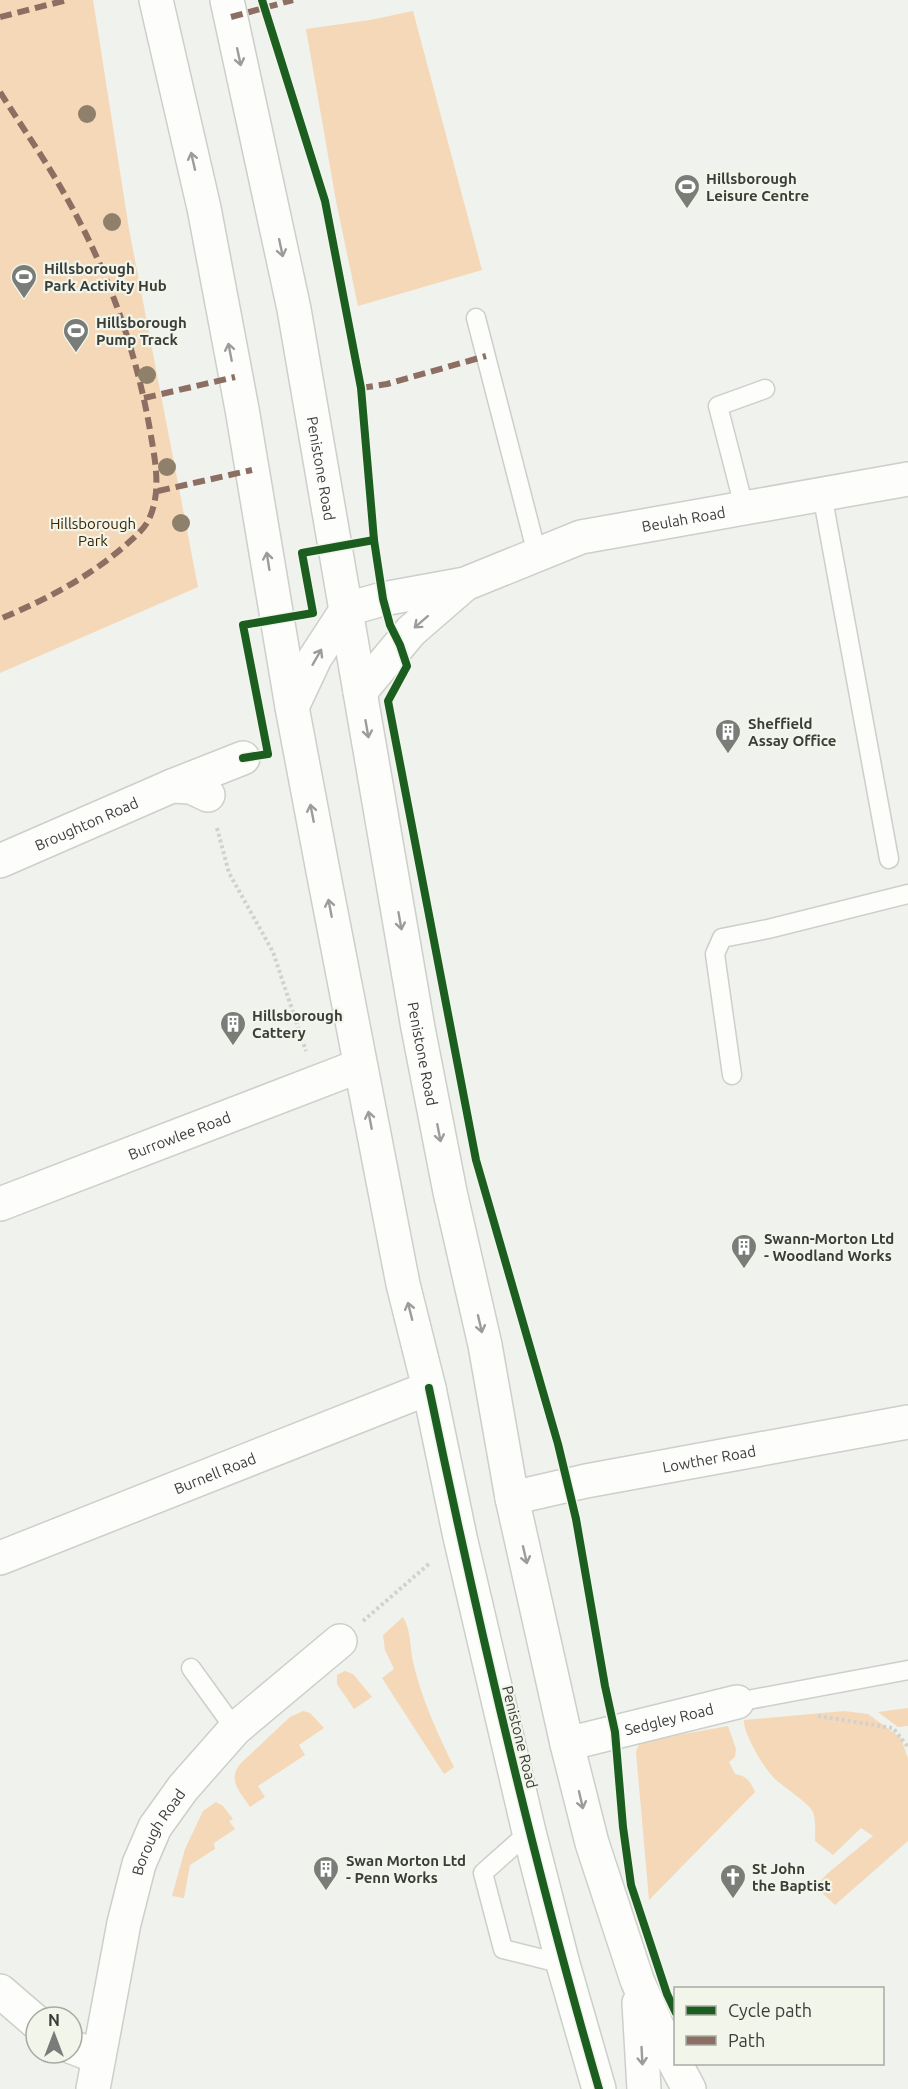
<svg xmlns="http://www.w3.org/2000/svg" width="908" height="2089" font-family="Ubuntu,sans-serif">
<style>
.green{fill:#f5d8b7}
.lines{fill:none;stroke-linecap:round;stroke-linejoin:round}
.service-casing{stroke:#cdcfca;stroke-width:21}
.minor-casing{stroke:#cdcfca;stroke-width:36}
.trunk-casing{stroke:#cdcfca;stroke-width:36}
.path{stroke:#d1d2cf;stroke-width:4;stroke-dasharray:3 3;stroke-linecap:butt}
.service{stroke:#fdfdfc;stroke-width:18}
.minor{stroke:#fdfdfc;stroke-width:33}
.trunk{stroke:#fdfdfc;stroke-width:33}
.quiet{stroke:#8d6e63;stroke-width:6;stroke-dasharray:12 6;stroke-linecap:butt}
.cycleway-casing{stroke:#f1f5ea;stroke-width:11}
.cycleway{stroke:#1b5e20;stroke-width:8}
.tree{fill:#8e806b}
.oneway{stroke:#9c9d9a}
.labels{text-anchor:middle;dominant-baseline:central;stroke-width:4.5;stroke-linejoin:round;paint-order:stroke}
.poi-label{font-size:15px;font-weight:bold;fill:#3b3d39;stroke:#f1f5ea;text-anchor:start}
.street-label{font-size:15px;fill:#3b3d39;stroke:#f1f5ea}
.park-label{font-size:15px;fill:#3e2301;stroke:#f1f5ea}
</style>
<rect width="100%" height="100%" fill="#f0f2ed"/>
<!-- green -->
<g class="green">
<polygon points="0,0 93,0 129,229 198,587 0,673"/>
<polygon points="413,11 482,270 358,306 336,201 306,29 370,20"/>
<path d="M403 1617C411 1630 410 1647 413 1662 421 1697 438 1735 454 1767L444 1774 382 1678 394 1669 385 1650 383 1635Z"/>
<polygon points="345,1671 353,1674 372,1697 354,1709 337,1684 337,1675"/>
<polygon points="908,1708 908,1726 898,1727 878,1712"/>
<path d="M303 1711 310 1713 324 1728 299 1745 305 1755 258 1786 265 1797 250 1807C240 1791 227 1781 240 1764L290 1717Z"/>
<path d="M844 1711 868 1714 901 1738 908 1759V1841L835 1905 815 1886 828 1873 873 1836 861 1828 833 1855 815 1841C815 1831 816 1821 813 1812 808 1802 783 1787 774 1778 764 1768 743 1733 744 1720Z"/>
<path d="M728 1726 736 1749 735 1757 729 1762 735 1774C747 1776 750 1781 755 1792L649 1900 636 1752 640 1742Z"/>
<polygon points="216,1802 223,1806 233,1819 229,1821 235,1829 214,1843 215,1849 190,1865 184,1898 172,1896 185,1849 203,1811"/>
</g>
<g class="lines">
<defs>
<g id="service">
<polyline points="476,318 537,554"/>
<polyline points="822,494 889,859"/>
<polyline points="744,507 718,406 765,389"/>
<polyline points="732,1075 715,954 722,938 768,929 908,894"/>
<polyline points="191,1668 235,1729"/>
<polyline points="737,1702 908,1670"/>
<polyline points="529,1832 483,1873 503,1949 563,1964"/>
</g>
<g id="minor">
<path id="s1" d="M347 609 383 599 465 584 581 537 908 479"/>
<polyline points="360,692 411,631 464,585"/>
<polyline points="172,786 243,758"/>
<path id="s2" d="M0 861 172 786 191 787 208 795"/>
<path id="s3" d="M0 1204 359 1066"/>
<path id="s4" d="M512 1498 586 1481 908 1422"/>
<path id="s5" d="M0 1558 429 1388"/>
<path id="s6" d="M567 1744 737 1702"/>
<polyline points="0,1991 36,2022"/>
<polyline points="72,2047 98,2057"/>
<path id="s7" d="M93 2089 124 1923 139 1864 155 1827 183 1788 235 1729 340 1641"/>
</g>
<g id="trunk">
<polyline points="156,0 204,208 242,409 292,707 323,871 403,1284 429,1388 460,1537 529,1832 563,1964 599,2089"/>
<path id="s8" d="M227 0 294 309 418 1028 450 1192 485 1345 512 1498 567 1744 592 1843 637 1980 665 2044 689 2089"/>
<polyline points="292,707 315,658 347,609"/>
<polyline points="639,2003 644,2089"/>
</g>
</defs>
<!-- service casing -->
<use href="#service" class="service-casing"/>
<!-- minor casing -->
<use href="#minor" class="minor-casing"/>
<!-- trunk casing -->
<use href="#trunk" class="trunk-casing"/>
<!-- path -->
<g class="path">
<polyline points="217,828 229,873 273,952 306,1051"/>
<polyline points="363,1621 430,1563"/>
<polyline points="818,1716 893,1728 908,1747"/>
</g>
<!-- service -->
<use href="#service" class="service"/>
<!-- minor -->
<use href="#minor" class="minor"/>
<!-- trunk -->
<use href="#trunk" class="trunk"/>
<!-- quiet -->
<g class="quiet">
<polyline points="0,17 67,0"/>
<polyline points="231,17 293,0"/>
<path d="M0 92C20 124 42 155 61 188 105 263 135 345 150 430 155 460 162 491 149 519 145 528 135 537 128 543 90 577 47 599 0 619"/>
<polyline points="361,388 387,384 486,356"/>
<polyline points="144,398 235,377"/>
<polyline points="158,491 252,470"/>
</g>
<defs>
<g id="cycleway">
<polyline points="262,0 325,201 361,388 374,540 383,599 390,625 400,645 407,666 388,701 476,1160 558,1444 576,1519 605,1686 615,1732 623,1827 631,1885 667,1994 676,2013"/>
<polyline points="243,758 268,754 243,625 313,613 302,553 374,540"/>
<path d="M429 1388C478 1624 532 1858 599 2089"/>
</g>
</defs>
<!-- cycleway casing -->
<use href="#cycleway" class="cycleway-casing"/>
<!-- cycleway -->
<use href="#cycleway" class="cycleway"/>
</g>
<!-- trees -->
<g class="tree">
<circle cx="87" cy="114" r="9"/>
<circle cx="112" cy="222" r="9"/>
<circle cx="147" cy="375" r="9"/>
<circle cx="167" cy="467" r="9"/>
<circle cx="181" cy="523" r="9"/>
</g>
<!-- one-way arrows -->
<defs><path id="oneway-shaft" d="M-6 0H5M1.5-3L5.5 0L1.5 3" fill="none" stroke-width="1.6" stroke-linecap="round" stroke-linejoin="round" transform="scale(1.5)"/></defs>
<g class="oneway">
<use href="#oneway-shaft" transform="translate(239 57) rotate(78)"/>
<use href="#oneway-shaft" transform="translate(193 161) rotate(-103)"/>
<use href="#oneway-shaft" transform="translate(281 248) rotate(78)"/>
<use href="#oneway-shaft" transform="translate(230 352) rotate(-101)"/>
<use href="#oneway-shaft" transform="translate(268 561) rotate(-99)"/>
<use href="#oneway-shaft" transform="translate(421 622) rotate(139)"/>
<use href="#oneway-shaft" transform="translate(317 657) rotate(-60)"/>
<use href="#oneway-shaft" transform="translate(367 729) rotate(80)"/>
<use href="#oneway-shaft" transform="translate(312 813) rotate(-101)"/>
<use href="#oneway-shaft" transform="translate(330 908) rotate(-101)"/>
<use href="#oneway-shaft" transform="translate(400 921) rotate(80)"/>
<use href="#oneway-shaft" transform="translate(370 1120) rotate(-101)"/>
<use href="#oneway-shaft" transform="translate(439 1133) rotate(79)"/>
<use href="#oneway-shaft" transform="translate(410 1311) rotate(-104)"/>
<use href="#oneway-shaft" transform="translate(480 1324) rotate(77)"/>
<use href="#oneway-shaft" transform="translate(525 1555) rotate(77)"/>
<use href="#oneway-shaft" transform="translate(581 1800) rotate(77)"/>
<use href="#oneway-shaft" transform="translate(642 2056) rotate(87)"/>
</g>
<!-- icons -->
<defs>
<symbol id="stadium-pin" viewBox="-11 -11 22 30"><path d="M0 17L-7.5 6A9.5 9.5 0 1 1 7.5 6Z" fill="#7a7c78" stroke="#f1f5ea"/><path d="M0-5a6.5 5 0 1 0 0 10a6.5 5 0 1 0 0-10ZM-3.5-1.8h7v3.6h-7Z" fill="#fff"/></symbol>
<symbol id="building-pin" viewBox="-11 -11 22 30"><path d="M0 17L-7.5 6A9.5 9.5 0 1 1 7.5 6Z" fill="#7a7c78" stroke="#f1f5ea"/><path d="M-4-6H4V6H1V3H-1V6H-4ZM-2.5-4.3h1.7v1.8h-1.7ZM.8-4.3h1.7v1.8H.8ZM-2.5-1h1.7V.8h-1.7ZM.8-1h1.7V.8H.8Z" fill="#fff"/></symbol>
<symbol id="church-pin" viewBox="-11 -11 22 30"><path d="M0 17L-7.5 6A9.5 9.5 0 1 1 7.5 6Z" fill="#7a7c78" stroke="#f1f5ea"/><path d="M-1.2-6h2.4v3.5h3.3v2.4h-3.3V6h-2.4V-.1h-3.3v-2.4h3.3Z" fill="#fff"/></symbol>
</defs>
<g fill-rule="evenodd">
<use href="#stadium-pin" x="672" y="172" width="30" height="40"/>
<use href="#stadium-pin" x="9" y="262" width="30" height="40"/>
<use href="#stadium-pin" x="61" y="316" width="30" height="40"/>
<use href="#building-pin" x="713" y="717" width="30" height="40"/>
<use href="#building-pin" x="218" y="1009" width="30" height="40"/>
<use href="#building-pin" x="729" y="1232" width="30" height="40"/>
<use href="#building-pin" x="311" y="1854" width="30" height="40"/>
<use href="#church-pin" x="718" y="1862" width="30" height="40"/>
</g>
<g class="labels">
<!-- poi labels -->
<g class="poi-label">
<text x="706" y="178">Hillsborough<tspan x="706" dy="17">Leisure Centre</tspan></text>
<text x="44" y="268">Hillsborough<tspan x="44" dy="17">Park Activity Hub</tspan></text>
<text x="96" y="322">Hillsborough<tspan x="96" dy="17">Pump Track</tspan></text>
<text x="748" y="723">Sheffield<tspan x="748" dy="17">Assay Office</tspan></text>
<text x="252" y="1015">Hillsborough<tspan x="252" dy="17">Cattery</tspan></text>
<text x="764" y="1238">Swann-Morton Ltd<tspan x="764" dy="17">- Woodland Works</tspan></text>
<text x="346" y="1860">Swan Morton Ltd<tspan x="346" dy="17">- Penn Works</tspan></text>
<text x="752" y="1868">St John<tspan x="752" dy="17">the Baptist</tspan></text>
</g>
<!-- street labels -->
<g class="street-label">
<text stroke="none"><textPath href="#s8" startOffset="478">Penistone Road</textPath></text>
<text stroke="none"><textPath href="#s1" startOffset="350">Beulah Road</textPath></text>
<text stroke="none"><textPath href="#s2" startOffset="94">Broughton Road</textPath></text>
<text stroke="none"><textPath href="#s8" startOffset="1072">Penistone Road</textPath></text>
<text stroke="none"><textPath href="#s3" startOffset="192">Burrowlee Road</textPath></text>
<text stroke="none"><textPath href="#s4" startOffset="201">Lowther Road</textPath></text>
<text stroke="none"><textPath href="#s5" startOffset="231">Burnell Road</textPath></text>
<text stroke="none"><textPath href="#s6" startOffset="105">Sedgley Road</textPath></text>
<text transform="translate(520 1737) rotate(76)">Penistone Road</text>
<text stroke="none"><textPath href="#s7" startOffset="267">Borough Road</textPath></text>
</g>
<!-- park labels -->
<g class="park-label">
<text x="93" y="523">Hillsborough<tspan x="93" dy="17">Park</tspan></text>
</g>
</g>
<!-- legend -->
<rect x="674" y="1987" width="210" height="78" fill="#f1f5ea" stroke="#a8aba3" stroke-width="1.5"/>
<rect x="686" y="2006" width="30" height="9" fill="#1b5e20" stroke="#a8aba3" stroke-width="1.5"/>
<text x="728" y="2017" font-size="18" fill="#3b3d39">Cycle path</text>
<rect x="686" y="2036" width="30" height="9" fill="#8d6e63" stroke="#a8aba3" stroke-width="1.5"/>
<text x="728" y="2047" font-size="18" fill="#3b3d39">Path</text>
<!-- north arrow -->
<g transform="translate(54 2035)"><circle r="28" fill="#f1f5ea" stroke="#a8aba3" stroke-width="1.5"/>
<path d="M0-4.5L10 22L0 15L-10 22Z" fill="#7a7c78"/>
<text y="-9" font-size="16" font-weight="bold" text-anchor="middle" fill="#3b3d39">N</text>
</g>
</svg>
